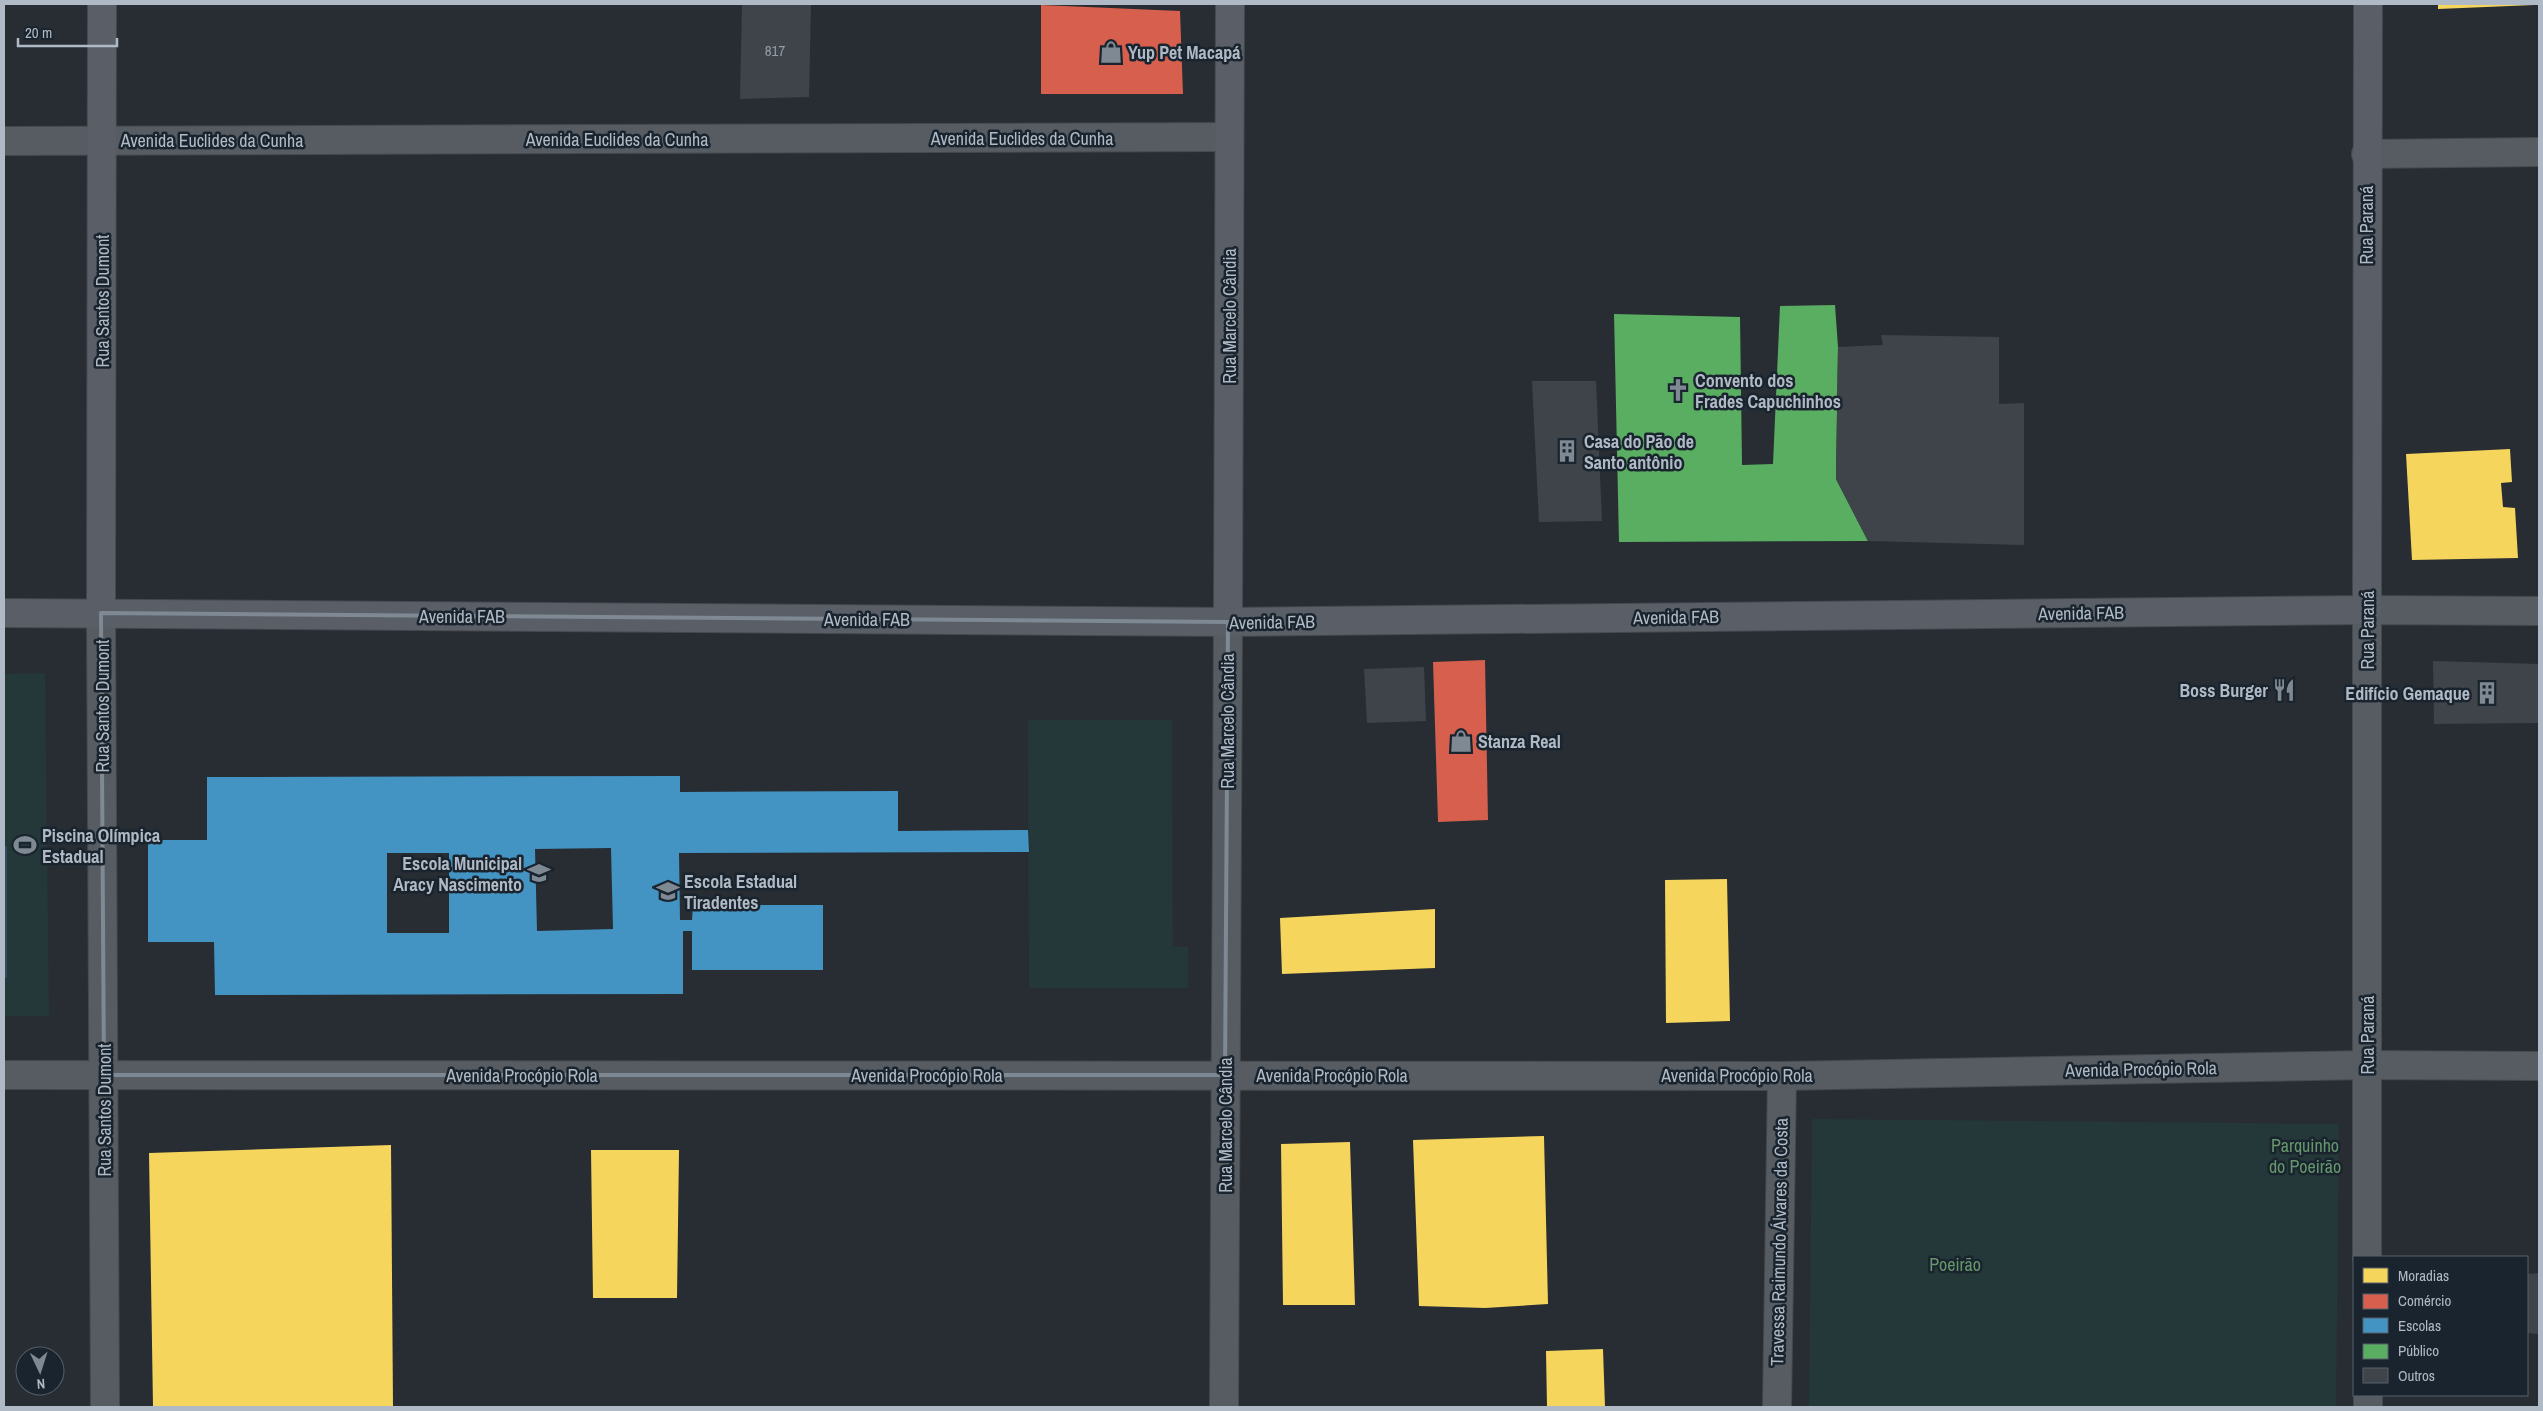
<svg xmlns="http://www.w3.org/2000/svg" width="2543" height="1411" font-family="'Archivo Narrow',sans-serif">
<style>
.green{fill:#243839}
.water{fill:#33495d}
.homes{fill:#f6d55c}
.shops{fill:#d6604d}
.schools{fill:#4393c3;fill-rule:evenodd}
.public{fill:#5aae61}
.building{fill:#3f444a}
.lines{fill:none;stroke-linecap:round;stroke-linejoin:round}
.street-casing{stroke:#44494e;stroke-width:30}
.secondary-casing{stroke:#44494e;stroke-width:30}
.street{stroke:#565c62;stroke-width:28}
.secondary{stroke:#5a5f67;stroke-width:28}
.marked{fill:none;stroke:#7f8993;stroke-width:4;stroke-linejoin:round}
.labels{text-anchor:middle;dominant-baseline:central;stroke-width:5;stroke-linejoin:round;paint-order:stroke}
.number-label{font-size:15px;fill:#939ca7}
.poi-label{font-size:18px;font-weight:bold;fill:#afbac6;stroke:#1a242e;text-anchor:start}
.street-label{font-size:18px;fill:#afbac6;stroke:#1a242e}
.park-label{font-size:18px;fill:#66976c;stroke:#1a242e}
</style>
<rect width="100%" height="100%" fill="#272d33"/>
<!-- green -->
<g class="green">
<polygon points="45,673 49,1016 4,1016 4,674"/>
<polygon points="1028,720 1172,720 1173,947 1188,947 1188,988 1029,988"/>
<polygon points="1812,1119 2339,1124 2336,1407 1809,1407"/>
</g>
<!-- water -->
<rect class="water" x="4" y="846" width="3" height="132"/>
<!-- homes -->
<g class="homes">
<polygon points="2438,4 2534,4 2534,5 2438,9"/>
<polygon points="2510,449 2512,482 2501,483 2503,507 2515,508 2518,558 2412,560 2406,454"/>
<polygon points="1727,879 1730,1021 1666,1023 1665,880"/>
<polygon points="1435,909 1435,968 1282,974 1280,918"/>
<polygon points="1544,1136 1548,1304 1485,1308 1419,1306 1413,1140"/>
<polygon points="1350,1142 1355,1305 1283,1305 1281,1144"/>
<polygon points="391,1145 393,1407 153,1407 149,1153"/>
<polygon points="591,1150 679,1150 677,1298 593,1298"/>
<polygon points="1603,1349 1605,1407 1547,1407 1546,1351"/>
</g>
<!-- shops -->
<g class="shops">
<polygon points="1041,5 1180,11 1183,94 1041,94"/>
<polygon points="1485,660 1488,820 1438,822 1433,662"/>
</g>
<!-- schools -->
<path class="schools" d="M680 776V792L898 791V831L1028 830 1029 852 679 853 680 920H692L693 905H823V970H692V931H683V994L215 995 214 942H148V840H207V777ZM611 848 613 929 537 931 535 849ZM387 853H449V933H387Z"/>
<!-- public -->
<polygon class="public" points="1835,305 1838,347 1836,479 1868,541 1619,542 1614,314 1740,317 1742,465 1773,464 1780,306"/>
<!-- building -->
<g class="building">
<polygon points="742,4 811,4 809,97 740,99"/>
<polygon points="1881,335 1999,337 1999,404 2024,403 2024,545 1868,541 1836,479 1838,347 1883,345"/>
<polygon points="1532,381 1596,381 1602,521 1539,522"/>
<polygon points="2433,661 2539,664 2539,723 2434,724"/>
<polygon points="1424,667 1426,721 1367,723 1364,669"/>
<polygon points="2539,1273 2539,1334 2527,1333 2527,1274"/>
</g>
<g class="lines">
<defs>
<g id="street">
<polyline points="4,141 1229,137"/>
<polyline points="2366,154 2539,152"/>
<polyline points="101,613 105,1407"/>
<polyline points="4,1075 1782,1076 2367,1065 2539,1066"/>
<polyline points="2367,1257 2367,610 2539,611"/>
<polyline points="2368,1395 2368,1407"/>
<polyline points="1224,1407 1228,622"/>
<polyline points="1777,1407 1782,1076"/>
</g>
<g id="secondary">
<polyline points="4,613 1228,622 2367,610 2368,4"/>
<polyline points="101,613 102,4"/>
<polyline points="1228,622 1230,4"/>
</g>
</defs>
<!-- street casing -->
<use href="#street" class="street-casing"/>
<!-- secondary casing -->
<use href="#secondary" class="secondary-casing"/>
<!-- street -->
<use href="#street" class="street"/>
<!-- secondary -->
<use href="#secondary" class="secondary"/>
</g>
<!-- marked area -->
<path class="marked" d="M101 613 1228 622 1225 1075H104Z"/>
<!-- icons -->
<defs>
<symbol id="shop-bare" viewBox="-9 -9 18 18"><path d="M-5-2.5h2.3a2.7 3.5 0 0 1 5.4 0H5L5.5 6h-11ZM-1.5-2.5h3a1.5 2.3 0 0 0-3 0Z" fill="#7f8993" stroke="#1a242e" stroke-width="2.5" paint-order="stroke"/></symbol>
<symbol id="church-bare" viewBox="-9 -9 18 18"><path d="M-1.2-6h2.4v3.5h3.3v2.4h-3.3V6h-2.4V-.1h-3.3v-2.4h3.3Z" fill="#7f8993" stroke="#1a242e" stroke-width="2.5" paint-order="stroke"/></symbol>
<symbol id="building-bare" viewBox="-9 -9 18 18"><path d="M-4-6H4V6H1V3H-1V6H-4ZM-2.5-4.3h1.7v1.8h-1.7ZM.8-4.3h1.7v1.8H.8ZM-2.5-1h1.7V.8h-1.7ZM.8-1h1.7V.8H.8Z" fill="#7f8993" stroke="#1a242e" stroke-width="2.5" paint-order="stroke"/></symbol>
<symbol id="restaurant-bare" viewBox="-9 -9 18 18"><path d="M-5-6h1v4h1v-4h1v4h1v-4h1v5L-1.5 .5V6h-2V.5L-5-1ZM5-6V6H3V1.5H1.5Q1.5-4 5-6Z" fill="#7f8993" stroke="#1a242e" stroke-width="2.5" paint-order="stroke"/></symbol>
<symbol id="stadium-bare" viewBox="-9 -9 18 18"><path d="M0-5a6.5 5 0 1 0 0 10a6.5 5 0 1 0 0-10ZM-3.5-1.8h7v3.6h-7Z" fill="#7f8993" stroke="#1a242e" stroke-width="2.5" paint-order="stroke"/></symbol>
<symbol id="school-bare" viewBox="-9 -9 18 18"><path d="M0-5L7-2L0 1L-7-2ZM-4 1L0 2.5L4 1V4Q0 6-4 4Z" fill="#7f8993" stroke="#1a242e" stroke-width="2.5" paint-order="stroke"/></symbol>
</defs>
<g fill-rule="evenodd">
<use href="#shop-bare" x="1095" y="36" width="32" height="32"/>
<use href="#church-bare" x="1662" y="374" width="32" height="32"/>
<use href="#building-bare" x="1551" y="435" width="32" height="32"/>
<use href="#restaurant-bare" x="2268" y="674" width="32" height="32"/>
<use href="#building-bare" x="2471" y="677" width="32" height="32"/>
<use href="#shop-bare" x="1445" y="725" width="32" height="32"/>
<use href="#stadium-bare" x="9" y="829" width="32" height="32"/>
<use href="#school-bare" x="523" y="857" width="32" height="32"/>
<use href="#school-bare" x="652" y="875" width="32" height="32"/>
</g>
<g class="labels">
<!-- number labels -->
<g class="number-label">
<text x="775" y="50">817</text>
</g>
<!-- poi labels -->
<g class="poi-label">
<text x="1128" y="52">Yup Pet Macapá</text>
<text x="1695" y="380">Convento dos<tspan x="1695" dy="21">Frades Capuchinhos</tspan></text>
<text x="1584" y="441">Casa do Pão de<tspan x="1584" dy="21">Santo antônio</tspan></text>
<text x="2268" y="690" text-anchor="end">Boss Burger</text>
<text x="2470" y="693" text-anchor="end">Edifício Gemaque</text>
<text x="1478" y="741">Stanza Real</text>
<text x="42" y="835">Piscina Olímpica<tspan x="42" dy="21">Estadual</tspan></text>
<text x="522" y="863" text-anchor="end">Escola Municipal<tspan x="522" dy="21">Aracy Nascimento</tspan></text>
<text x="684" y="881">Escola Estadual<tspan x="684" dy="21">Tiradentes</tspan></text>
</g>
<!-- street labels -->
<g class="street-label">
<text x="1022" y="138">Avenida Euclides da Cunha</text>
<text x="617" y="139">Avenida Euclides da Cunha</text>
<text x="212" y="140">Avenida Euclides da Cunha</text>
<text transform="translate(2366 225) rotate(-90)">Rua Paraná</text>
<text transform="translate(102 301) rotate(-90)">Rua Santos Dumont</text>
<text transform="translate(1229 316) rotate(-90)">Rua Marcelo Cândia</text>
<text transform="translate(2081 613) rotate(-1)">Avenida FAB</text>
<text x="462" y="616">Avenida FAB</text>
<text transform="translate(1676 617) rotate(-1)">Avenida FAB</text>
<text x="867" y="619">Avenida FAB</text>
<text transform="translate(1272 622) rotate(-1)">Avenida FAB</text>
<text transform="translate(2367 630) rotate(-90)">Rua Paraná</text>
<text transform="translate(102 706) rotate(-90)">Rua Santos Dumont</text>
<text transform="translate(1227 721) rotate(-90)">Rua Marcelo Cândia</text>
<text transform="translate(2367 1035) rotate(-90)">Rua Paraná</text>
<text transform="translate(2141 1069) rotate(-1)">Avenida Procópio Rola</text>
<text x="522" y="1075">Avenida Procópio Rola</text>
<text x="927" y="1075">Avenida Procópio Rola</text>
<text x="1332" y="1075">Avenida Procópio Rola</text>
<text x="1737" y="1075">Avenida Procópio Rola</text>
<text transform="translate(104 1110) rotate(-90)">Rua Santos Dumont</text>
<text transform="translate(1225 1125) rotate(-90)">Rua Marcelo Cândia</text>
<text transform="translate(1779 1242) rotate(-89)">Travessa Raimundo Álvares da Costa</text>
</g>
<!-- park labels -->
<g class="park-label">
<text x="2305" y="1145">Parquinho<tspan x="2305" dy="21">do Poeirão</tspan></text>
<text x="1955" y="1264">Poeirão</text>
</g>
</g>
<!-- border -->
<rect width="2543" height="1411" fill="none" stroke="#afbac6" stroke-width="10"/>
<!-- legend -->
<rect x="2353" y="1256" width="175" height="140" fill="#1a242e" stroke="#56606b"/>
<rect x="2363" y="1268" width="25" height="15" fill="#f6d55c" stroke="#56606b"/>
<text x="2398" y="1281" font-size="15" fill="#afbac6">Moradias</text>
<rect x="2363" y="1294" width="25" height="15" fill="#d6604d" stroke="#56606b"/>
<text x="2398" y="1306" font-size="15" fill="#afbac6">Comércio</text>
<rect x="2363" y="1318" width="25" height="15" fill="#4393c3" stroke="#56606b"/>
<text x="2398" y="1331" font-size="15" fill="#afbac6">Escolas</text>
<rect x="2363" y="1344" width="25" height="15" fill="#5aae61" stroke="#56606b"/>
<text x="2398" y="1356" font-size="15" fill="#afbac6">Público</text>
<rect x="2363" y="1368" width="25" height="15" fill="#3f444a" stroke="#56606b"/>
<text x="2398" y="1381" font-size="15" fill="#afbac6">Outros</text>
<!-- north arrow -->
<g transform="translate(40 1371) rotate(176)"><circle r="24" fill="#1a242e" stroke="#56606b"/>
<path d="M0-4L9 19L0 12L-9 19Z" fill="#7f8993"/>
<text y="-8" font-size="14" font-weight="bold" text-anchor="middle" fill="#afbac6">N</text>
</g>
<!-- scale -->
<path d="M18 38v8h99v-8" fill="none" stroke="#afbac6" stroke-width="2.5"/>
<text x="25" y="38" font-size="15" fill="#afbac6" stroke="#1a242e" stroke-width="4" paint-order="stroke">20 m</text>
</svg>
